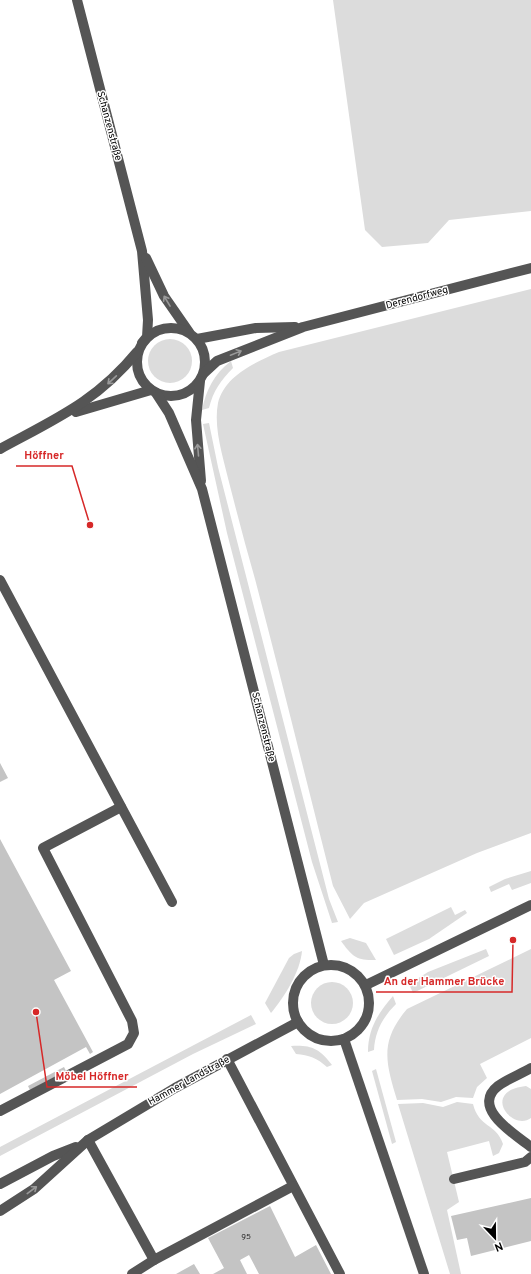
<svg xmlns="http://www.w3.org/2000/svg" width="531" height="1274" font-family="Overpass,sans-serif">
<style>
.green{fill:#dcdcdc}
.building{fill:#c4c4c4}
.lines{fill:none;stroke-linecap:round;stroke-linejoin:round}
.minor{stroke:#555;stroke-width:10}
.oneway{stroke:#999}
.labels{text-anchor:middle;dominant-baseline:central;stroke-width:3;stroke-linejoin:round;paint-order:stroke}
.number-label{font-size:8px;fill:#313131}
.street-label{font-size:10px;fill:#000;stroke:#fff}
.leader{fill:none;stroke:#d62828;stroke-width:1.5}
.callout-dot{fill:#d62828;stroke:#fff;stroke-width:1.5}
.callout-label{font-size:11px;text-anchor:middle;font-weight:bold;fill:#d62828;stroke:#fff;stroke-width:3;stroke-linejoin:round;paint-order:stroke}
</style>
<rect width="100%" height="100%" fill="#fff"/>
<!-- green -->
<g class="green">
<polygon points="333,0 531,0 531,211 449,220 428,243 382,247 365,230"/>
<path d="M531 289V833L477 853 364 903 350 919 333 886C307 784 282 681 255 579 246 548 238 517 230 486 224 460 213 429 218 403 225 375 256 362 279 352Z"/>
<circle cx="170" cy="361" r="22"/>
<path d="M231 361 233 368C221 380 213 391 209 408L202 410C206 390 214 374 231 361Z"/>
<polygon points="209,423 218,467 319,860 329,899 338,922 332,923 312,862 227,533 203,424"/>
<polygon points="531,871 531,883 512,890 509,884 491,892 489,887 505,879"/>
<polygon points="451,907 455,915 465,910 467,913 429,939 394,955 386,939"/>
<path d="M350 938 366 943 376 960C356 961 352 956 341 941Z"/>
<polygon points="486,949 489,956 413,993 409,984 428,972"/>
<path d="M531 949V1038L480 1064 487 1078 477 1087 473 1098 456 1097 441 1102 422 1099 397 1100C386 1063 379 1042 407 1009Z"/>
<path d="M302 951C300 972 285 996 271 1013L265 1003 289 958 294 954Z"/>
<circle cx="332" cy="1003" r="21"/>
<path d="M393 996 396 1004C383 1017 375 1031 374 1050L368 1052C368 1029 378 1013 393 996Z"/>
<polygon points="251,1015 256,1024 193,1054 0,1156 0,1147"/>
<path d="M291 1046C311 1045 319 1048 332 1065L327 1067C317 1058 309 1055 296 1054Z"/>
<polygon points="376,1069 396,1142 392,1144 372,1071"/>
<path d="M526 1086 531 1089V1118C512 1132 480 1091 526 1086Z"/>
<path d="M457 1102 473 1104C479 1128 496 1123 503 1144L499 1153 493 1156 489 1141 447 1152 459 1202 447 1210 461 1274H450L398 1104 423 1103 443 1107Z"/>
</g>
<!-- building -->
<g class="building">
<polygon points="0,763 8,778 0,782"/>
<polygon points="0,839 71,971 54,980 93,1052 90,1054 86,1047 0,1094"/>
<polygon points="64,1067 66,1071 30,1090 28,1086"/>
<polygon points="531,1198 531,1241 471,1256 467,1238 457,1240 451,1216"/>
<polygon points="270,1206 295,1257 316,1245 331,1274 259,1274 249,1255 240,1260 247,1274 213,1274 224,1268 208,1238"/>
<polygon points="194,1264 200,1274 176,1274"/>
</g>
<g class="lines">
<!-- minor -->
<g class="minor">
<polyline points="77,0 142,251 148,320 147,337 142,343"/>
<polyline points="146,258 164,296 189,332"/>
<circle cx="171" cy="362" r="34"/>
<polyline points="197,339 256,328 295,327"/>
<polyline points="204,373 217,361 303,327 531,268"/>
<polyline points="200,381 196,420 201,481"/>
<polyline points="156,393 169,413 202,489 324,965"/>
<polyline points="76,412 151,390"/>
<path d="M0 449C55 419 96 402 137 352"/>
<polyline points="0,580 172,902"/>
<circle cx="331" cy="1003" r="38"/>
<polyline points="366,985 531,905"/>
<polyline points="344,1039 424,1274"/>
<polyline points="227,1059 340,1274"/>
<path d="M531 1068C521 1074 507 1079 498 1086 470 1108 516 1135 531 1147"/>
<polyline points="0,1111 128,1044 134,1033 132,1021 43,848 121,807"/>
<polyline points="88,1140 154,1260 293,1186"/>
<polyline points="454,1179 525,1162 531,1157"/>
<polyline points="0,1184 53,1156 76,1147"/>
<polyline points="0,1211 34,1189 88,1140 175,1088 298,1022"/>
<polyline points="132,1274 154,1260"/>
</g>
</g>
<!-- one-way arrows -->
<defs><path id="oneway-shaft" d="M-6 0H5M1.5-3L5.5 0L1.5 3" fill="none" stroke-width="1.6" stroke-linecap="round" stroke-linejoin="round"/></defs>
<g class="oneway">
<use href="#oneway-shaft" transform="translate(167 301) rotate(-121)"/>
<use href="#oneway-shaft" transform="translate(236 353) rotate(-22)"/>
<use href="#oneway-shaft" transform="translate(112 380) rotate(137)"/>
<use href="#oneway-shaft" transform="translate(198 450) rotate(-95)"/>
<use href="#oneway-shaft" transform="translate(32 1190) rotate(-37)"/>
</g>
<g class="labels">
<!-- number labels -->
<g class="number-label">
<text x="246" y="1237">95</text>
</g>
<!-- street labels -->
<g class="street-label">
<text transform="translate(109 126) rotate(75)">Schanzenstraße</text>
<text transform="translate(417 298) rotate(-15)">Derendorfweg</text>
<text transform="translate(263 727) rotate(76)">Schanzenstraße</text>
<text transform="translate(189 1081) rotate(-29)">Hammer Landstraße</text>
</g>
</g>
<!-- callouts -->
<path class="leader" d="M90 525L72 466H16M513 940L512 992H376M36 1012L47 1087H137"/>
<g class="callout-dot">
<circle cx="90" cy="525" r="4"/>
<circle cx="513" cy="940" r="4"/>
<circle cx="36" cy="1012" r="4"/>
</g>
<g class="callout-label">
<text x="44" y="459">Höffner</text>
<text x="444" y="985">An der Hammer Brücke</text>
<text x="92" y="1080">Möbel Höffner</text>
</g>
<!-- north arrow -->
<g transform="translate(495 1238) rotate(158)" stroke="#ffffff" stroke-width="3" paint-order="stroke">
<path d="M0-3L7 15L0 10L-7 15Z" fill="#000000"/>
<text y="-6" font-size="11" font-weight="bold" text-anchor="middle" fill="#000000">N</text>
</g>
</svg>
